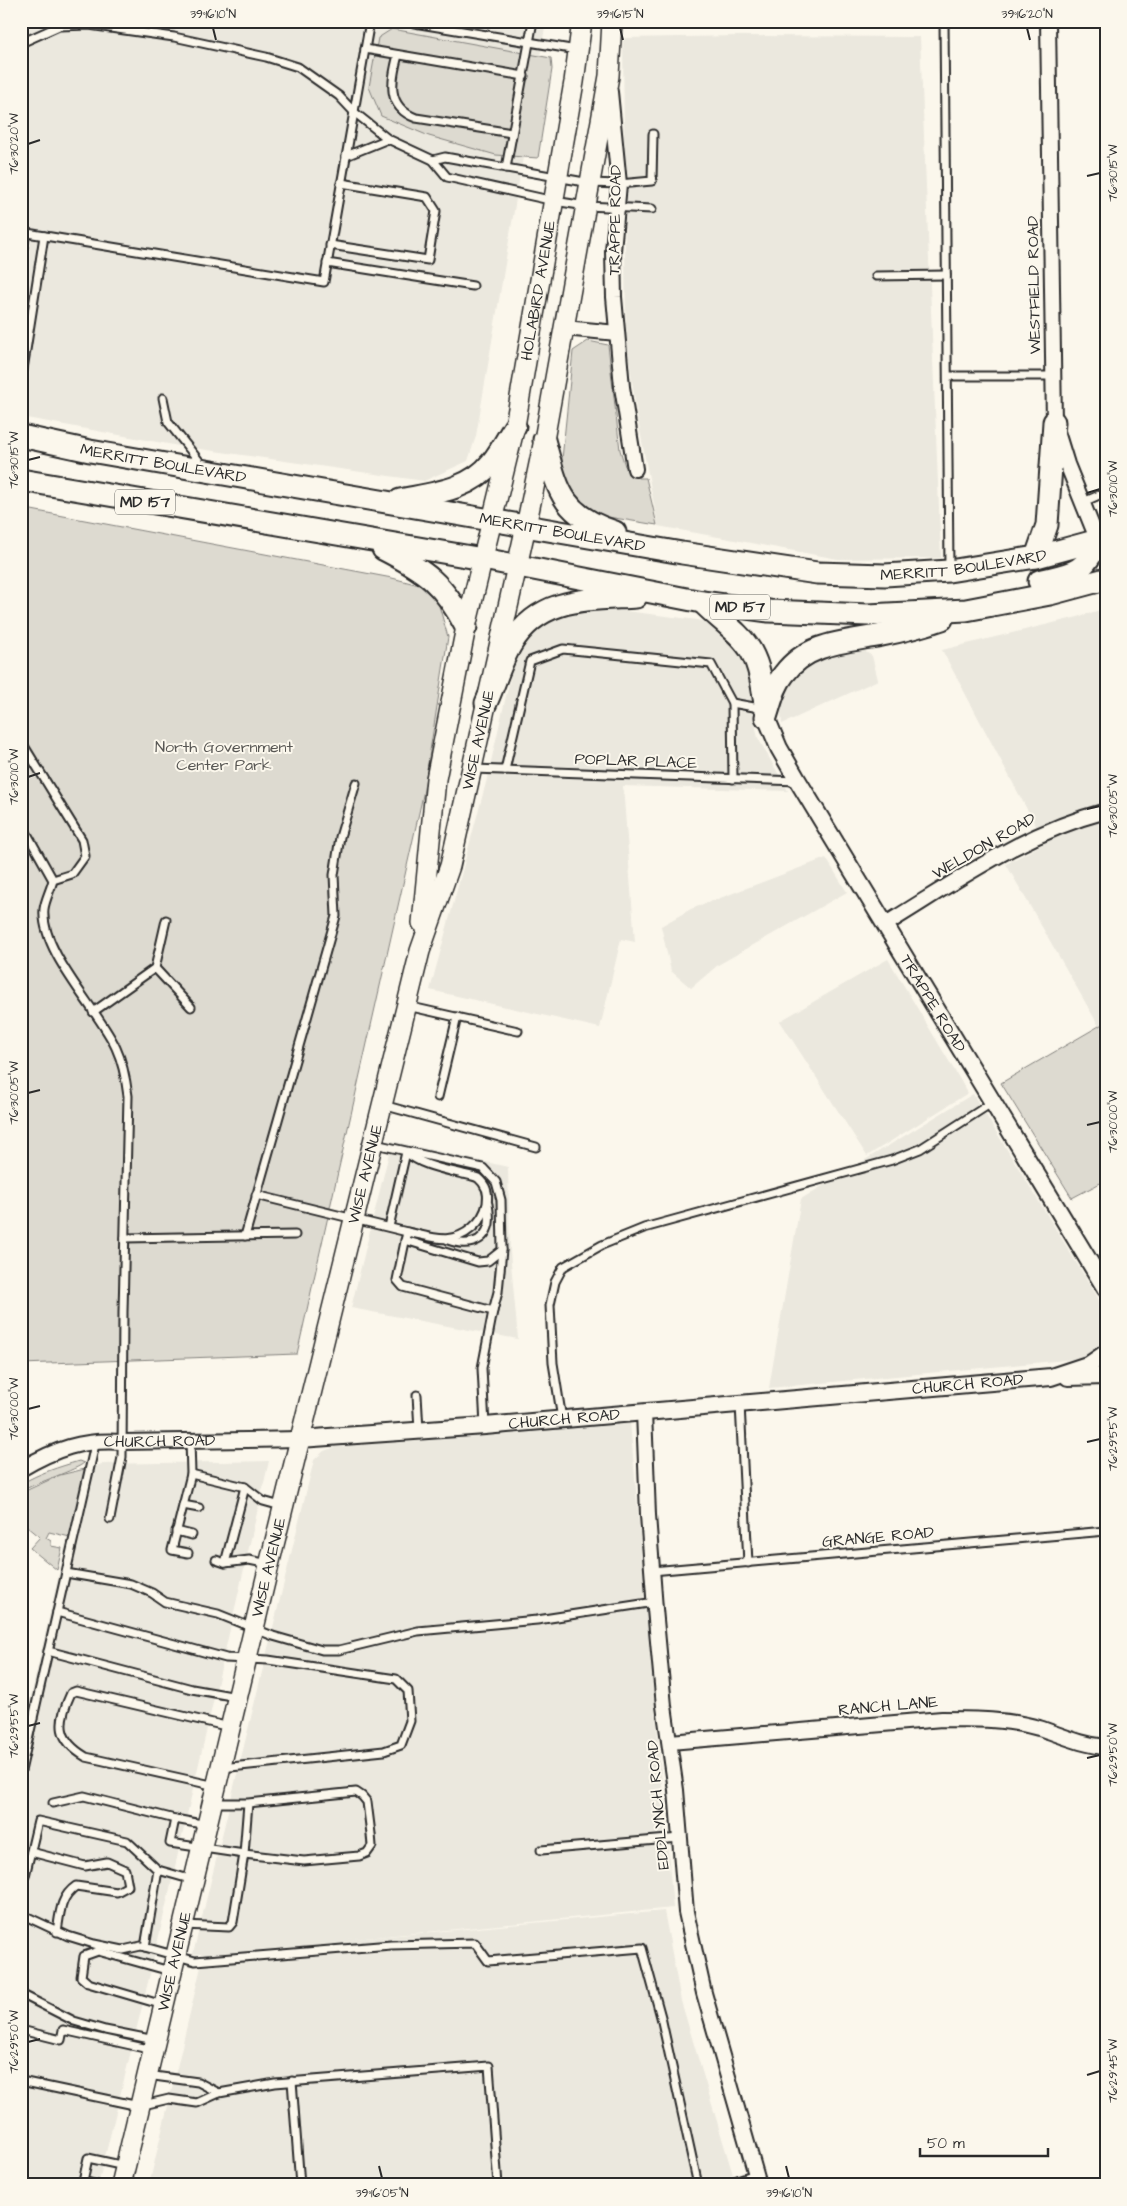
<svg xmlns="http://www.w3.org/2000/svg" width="1127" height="2206" font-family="'Architects Daughter',sans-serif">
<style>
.built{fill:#ebe8de}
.green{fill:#dddad0;stroke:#84827e}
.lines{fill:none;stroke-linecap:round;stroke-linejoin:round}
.service-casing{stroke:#2b2b2b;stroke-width:11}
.minor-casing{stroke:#2b2b2b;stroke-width:18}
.tertiary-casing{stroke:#2b2b2b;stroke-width:20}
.secondary-casing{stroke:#2b2b2b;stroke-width:22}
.primary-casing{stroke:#2b2b2b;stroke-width:25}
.service{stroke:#fbf7ec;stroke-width:7}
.minor{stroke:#fbf7ec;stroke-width:14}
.tertiary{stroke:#fbf7ec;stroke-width:16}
.secondary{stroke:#fbf7ec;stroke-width:19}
.primary{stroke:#fbf7ec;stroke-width:21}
.ticks{fill:none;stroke:#2b2b2b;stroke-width:2}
.labels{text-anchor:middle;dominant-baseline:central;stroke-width:4;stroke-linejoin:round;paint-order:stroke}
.shield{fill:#fbf7ec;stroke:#696865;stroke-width:1}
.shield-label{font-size:15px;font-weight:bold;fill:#2b2b2b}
.street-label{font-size:16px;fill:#2b2b2b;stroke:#fbf7ec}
.park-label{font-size:16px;fill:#585754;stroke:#fbf7ec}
.neatline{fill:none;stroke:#2b2b2b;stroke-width:2}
.ticks-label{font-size:12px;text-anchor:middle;fill:#2b2b2b}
</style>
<rect width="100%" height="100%" fill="#fbf7ec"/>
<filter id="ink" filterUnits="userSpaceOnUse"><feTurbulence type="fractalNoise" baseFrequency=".02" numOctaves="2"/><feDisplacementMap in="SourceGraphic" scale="10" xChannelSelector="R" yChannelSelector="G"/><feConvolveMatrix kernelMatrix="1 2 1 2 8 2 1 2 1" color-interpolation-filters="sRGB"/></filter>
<g filter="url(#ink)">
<!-- built -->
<g class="built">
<polygon points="21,21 546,21 476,436 468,461 424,481 179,446 21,417"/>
<polygon points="740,36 920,37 941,558 838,559 658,526 637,415 626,340 623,38"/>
<polygon points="577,605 698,620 722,627 738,640 755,676 754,718 758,738 788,791 623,786 635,942 621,939 600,1028 430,990 487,779 512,670 520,646 529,632"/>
<polygon points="1106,608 1106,1025 1100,1028 1006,864 1045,843 942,650 1078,617"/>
<polygon points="861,643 866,652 872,656 878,680 782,724 780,702 801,661"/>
<polygon points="826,858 847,892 718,965 691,988 671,971 661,926 691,909"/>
<polygon points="888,959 968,1093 867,1156 780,1021"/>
<polygon points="973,1094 1106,1311 1106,1340 1098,1348 1076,1359 769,1388 801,1199"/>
<polygon points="392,1141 508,1167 510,1252 518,1339 351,1308"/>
<polygon points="630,1422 673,1908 344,1940 664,1911 681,2001 736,2185 149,2185 204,1954 193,1954 314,1460 324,1451 335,1447"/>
<polygon points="269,1461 152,1966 98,2185 21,2185 21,1740 79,1487 90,1468 102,1464"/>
</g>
<!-- green -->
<g class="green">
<polygon points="392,29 551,58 552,69 538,158 496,155 429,136 381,116 369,87 378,38"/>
<polygon points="588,341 608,345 620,450 625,466 631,472 638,472 638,478 646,478 657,525 590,514 576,499 561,469 573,351"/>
<polygon points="21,508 392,578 419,585 438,602 448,637 423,795 297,1354 21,1364"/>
<polygon points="1106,1022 1106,1180 1072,1198 1001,1083"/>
<path d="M79 1461 84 1463C78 1469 34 1484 21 1491V1484C39 1473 59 1467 79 1461Z"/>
<polygon points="85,1469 70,1537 49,1532 46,1538 51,1541 51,1546 62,1548 57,1570 30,1548 40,1537 21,1521 21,1493 60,1475"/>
</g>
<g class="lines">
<defs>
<g id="service">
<polyline points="402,21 577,50"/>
<polyline points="944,21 949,568"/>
<polyline points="21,43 59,26 89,25 174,37 266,57 298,67 339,96 354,112 388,139 433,160 447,177 554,201 586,206 652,209"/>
<polyline points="365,49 524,76"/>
<path d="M398 55C391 81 386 107 416 118L512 133"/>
<polyline points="346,156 388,139"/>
<polyline points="433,160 445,157 590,183 619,184 652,181 653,134"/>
<polyline points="506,168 533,21"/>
<polyline points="21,232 324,282 370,21"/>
<polyline points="330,245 428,260 436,211 427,197 341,183"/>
<polyline points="21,257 26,233"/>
<polyline points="327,263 473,286"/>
<polyline points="876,276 946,275"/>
<polyline points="948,376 1053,376"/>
<polyline points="21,382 44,236"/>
<polyline points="163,398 168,422 203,466"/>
<polyline points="1081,503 1106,492"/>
<polyline points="732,703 754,707 762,713"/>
<polyline points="21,741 82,840 85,856 72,874 53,880"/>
<polyline points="474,769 798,781"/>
<polyline points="505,770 530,661 563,649 711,664 732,703 733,779"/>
<path d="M21 823 53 880C51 889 45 900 44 909 40 952 99 1010 116 1048 123 1063 126 1080 128 1096L123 1312 122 1457 110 1519"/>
<polyline points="155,968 191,1007"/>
<polyline points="407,1006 518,1031"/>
<polyline points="93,1012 155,968 166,920"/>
<polyline points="438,1097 457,1017"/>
<polyline points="383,1105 536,1147"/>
<polyline points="375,1144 483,1168 496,1182 501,1200 502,1250 488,1261 478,1262 405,1240"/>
<polyline points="256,1195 407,1232 397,1280 403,1287 493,1311 498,1292 502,1250"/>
<path d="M389 1227 406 1152C422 1166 443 1169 463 1174 468 1175 474 1176 478 1178 495 1192 487 1215 472 1228 451 1246 432 1237 407 1232"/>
<polyline points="245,1236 336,916 334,875 340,837 356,783"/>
<polyline points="125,1238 295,1235"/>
<path d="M448 1240C464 1246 484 1245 489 1224 490 1218 489 1210 488 1204"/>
<polyline points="417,1395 419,1430"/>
<polyline points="740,1404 748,1563"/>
<polyline points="562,1419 553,1363 550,1305 555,1282 563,1267 602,1245 644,1228 892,1160 920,1149 993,1102"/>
<polyline points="485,1426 482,1368 493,1311"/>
<polyline points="191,1474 245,1487 225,1563 216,1560"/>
<polyline points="245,1487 263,1501 281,1506"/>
<polyline points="183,1505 199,1508"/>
<polyline points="176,1531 192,1535"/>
<polyline points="188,1553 172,1550 191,1474 190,1440"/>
<polyline points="225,1563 249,1560 269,1564"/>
<polyline points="652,1571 1106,1531"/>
<polyline points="66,1573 131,1584 152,1593 165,1602 218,1614 273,1636 322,1650 339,1650 418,1631 537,1620 655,1602"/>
<polyline points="57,1612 226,1658 268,1660 396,1679 408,1691 410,1721 401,1745 384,1751 221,1768"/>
<polyline points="48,1651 192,1689 237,1697"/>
<polyline points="21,1718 33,1719"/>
<polyline points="21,1771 96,1440"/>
<path d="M216 1786 86 1757C57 1740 57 1723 71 1693L76 1691 230 1727"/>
<polyline points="53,1803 84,1796 175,1819 170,1843 244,1854 233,1922 229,1927 183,1925"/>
<polyline points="213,1803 248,1803 356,1792 362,1796 367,1802 371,1834 372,1846 367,1853 359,1856 304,1861 244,1854 248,1803"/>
<polyline points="175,1819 207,1825"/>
<polyline points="541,1850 680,1838"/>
<path d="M31 1852 85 1866 107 1862 125 1870 128 1886 117 1892 76 1886C60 1897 60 1913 57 1932"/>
<polyline points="21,1893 38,1821 127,1841 158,1870 193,1880"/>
<polyline points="21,1914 68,1936 94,1944 123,1950 141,1946 195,1961 391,1945 475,1943 488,1961 642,1948 661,2017 698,2185"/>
<polyline points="145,1947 158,1870"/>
<polyline points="25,1996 74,2021 105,2030 155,2040"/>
<polyline points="163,2005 88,1983 81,1977 84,1956 98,1951 170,1971"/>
<polyline points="21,2030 61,2040 63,2030 153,2050"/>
<polyline points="147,2075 198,2082 219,2093"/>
<polyline points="21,2081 139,2106 169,2099 197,2103 219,2093 275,2083 489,2066 498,2185"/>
<polyline points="292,2081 300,2185"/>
<polyline points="98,2185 83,2181 88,2158 125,2166"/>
<polyline points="723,2185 755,2174"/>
</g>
<g id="minor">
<polyline points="1048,21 1054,422 1067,464 1098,541"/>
<polyline points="610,92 619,184 613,251 614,297 622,387 635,469"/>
<polyline points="564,328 617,333"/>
<path d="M886 924C958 880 1023 833 1106 811"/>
<polyline points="644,1412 648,1515 655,1609 664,1706 676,1790 686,1912 704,1993 759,2185"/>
<path id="s1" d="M21 1469C55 1449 83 1439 122 1442L300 1439"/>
<path d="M670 1742 942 1719C974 1719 1008 1719 1039 1728 1061 1735 1082 1745 1106 1747"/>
</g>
<g id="tertiary">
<path id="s2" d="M766 717 779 748 798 781 1106 1289"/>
<polyline points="1068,1377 1106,1376"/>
<path id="s3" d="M300 1439 485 1426 1051 1377 1090 1364 1106 1353"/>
</g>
<g id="secondary">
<path id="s4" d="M422 923 436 779 466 627 515 426 574 82 582 21"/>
<path id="s5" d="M121 2185 271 1557 420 951 450 866 526 526 544 440 609 76 612 21"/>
</g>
<g id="primary">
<path id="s6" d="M21 436 90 451 682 553 817 573 885 575 949 571 1036 557 1106 538"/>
<path d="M544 440C558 490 561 515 615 532"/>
<polyline points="21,480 483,559 702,602 769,611 868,615 966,610 1050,594 1106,579"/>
<path d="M400 500C434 493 470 490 492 462 501 451 507 438 515 426"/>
<path d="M383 549C426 571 443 583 466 627"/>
<polyline points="1036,557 1047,525 1054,422"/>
<path d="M1039 581C1073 573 1084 574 1098 541"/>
<path d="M702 602C717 618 740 632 751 651 761 669 763 691 766 711"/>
<path d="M486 703C495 684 501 660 512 643 541 596 588 600 636 597"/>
<path d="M766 717C771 702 774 686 784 674 808 642 846 642 882 635 902 631 922 626 942 619"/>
</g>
</defs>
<!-- service casing -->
<use href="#service" class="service-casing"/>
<!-- minor casing -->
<use href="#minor" class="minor-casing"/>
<!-- tertiary casing -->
<use href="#tertiary" class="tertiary-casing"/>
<!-- secondary casing -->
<use href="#secondary" class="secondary-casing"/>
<!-- primary casing -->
<use href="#primary" class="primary-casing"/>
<!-- service -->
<use href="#service" class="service"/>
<!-- minor -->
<use href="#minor" class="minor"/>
<!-- tertiary -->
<use href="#tertiary" class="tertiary"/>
<!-- secondary -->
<use href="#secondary" class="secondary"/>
<!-- primary -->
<use href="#primary" class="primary"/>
</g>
</g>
<!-- ticks -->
<path class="ticks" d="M213 28 216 40M620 28 623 40M1027 28 1030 40M28 144 40 140M1087 176 1100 173M28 460 40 457M1087 493 1100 489M28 777 40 773M1087 809 1100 806M28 1093 40 1090M1087 1125 1100 1122M28 1409 40 1406M1087 1442 1100 1439M28 1726 40 1723M1087 1758 1100 1755M28 2042 40 2039M1087 2075 1100 2071M379 2166 382 2178M786 2166 789 2178"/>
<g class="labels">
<!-- shield labels -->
<g class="shield">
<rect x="115" y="489.5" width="60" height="25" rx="4"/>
<rect x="710" y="594.5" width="60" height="25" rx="4"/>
</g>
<g class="shield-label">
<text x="145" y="502">MD 157</text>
<text x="740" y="607">MD 157</text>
</g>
<!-- street labels -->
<g class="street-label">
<text transform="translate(615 220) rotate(-89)">TRAPPE ROAD</text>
<text transform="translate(1034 285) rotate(-91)">WESTFIELD ROAD</text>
<text stroke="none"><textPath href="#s4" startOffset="644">HOLABIRD AVENUE</textPath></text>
<text stroke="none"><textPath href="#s6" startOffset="145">MERRITT BOULEVARD</textPath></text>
<text stroke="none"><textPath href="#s6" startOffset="550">MERRITT BOULEVARD</textPath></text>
<text stroke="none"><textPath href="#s6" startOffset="955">MERRITT BOULEVARD</textPath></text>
<text stroke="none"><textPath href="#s5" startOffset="1489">WISE AVENUE</textPath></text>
<text transform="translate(636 761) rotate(2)">POPLAR PLACE</text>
<text transform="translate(984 846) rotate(-30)">WELDON ROAD</text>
<text stroke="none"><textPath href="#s2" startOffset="332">TRAPPE ROAD</textPath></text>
<text stroke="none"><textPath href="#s5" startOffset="1040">WISE AVENUE</textPath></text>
<text stroke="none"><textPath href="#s3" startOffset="670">CHURCH ROAD</textPath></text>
<text stroke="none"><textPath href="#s3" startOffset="265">CHURCH ROAD</textPath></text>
<text stroke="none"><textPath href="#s1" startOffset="144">CHURCH ROAD</textPath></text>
<text transform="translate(878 1537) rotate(-5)">GRANGE ROAD</text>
<text stroke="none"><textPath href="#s5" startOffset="635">WISE AVENUE</textPath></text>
<text transform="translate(888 1706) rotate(-5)">RANCH LANE</text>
<text transform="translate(658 1805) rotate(-95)">EDDLYNCH ROAD</text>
<text stroke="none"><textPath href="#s5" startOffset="230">WISE AVENUE</textPath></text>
</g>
<!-- park labels -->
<g class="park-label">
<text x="224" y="747">North Government<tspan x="224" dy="18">Center Park</tspan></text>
</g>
</g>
<!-- margin -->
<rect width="1127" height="2206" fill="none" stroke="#fbf7ec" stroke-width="55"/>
<!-- scale -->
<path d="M920 2148v8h128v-8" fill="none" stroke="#2b2b2b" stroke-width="2.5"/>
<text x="927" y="2148" font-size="15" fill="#2b2b2b" stroke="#fbf7ec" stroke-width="4" paint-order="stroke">50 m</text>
<rect x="28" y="28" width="1072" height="2150" class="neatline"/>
<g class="ticks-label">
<text x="213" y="18">39°16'10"N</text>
<text x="620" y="18">39°16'15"N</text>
<text x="1027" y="18">39°16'20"N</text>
<text transform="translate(14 144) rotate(-90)" y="4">76°30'20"W</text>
<text transform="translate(1113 173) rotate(-90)" y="4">76°30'15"W</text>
<text transform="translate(14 460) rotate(-90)" y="4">76°30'15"W</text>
<text transform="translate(1113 489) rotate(-90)" y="4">76°30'10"W</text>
<text transform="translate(14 777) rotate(-90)" y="4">76°30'10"W</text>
<text transform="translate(1113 806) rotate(-90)" y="4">76°30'05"W</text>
<text transform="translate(14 1093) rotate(-90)" y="4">76°30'05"W</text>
<text transform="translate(1113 1122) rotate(-90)" y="4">76°30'00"W</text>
<text transform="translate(14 1409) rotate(-90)" y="4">76°30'00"W</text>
<text transform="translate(1113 1439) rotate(-90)" y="4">76°29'55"W</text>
<text transform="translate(14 1726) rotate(-90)" y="4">76°29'55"W</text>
<text transform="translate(1113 1755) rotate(-90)" y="4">76°29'50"W</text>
<text transform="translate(14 2042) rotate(-90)" y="4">76°29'50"W</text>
<text transform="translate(1113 2071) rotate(-90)" y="4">76°29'45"W</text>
<text x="382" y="2197">39°16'05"N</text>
<text x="789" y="2197">39°16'10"N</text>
</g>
</svg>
